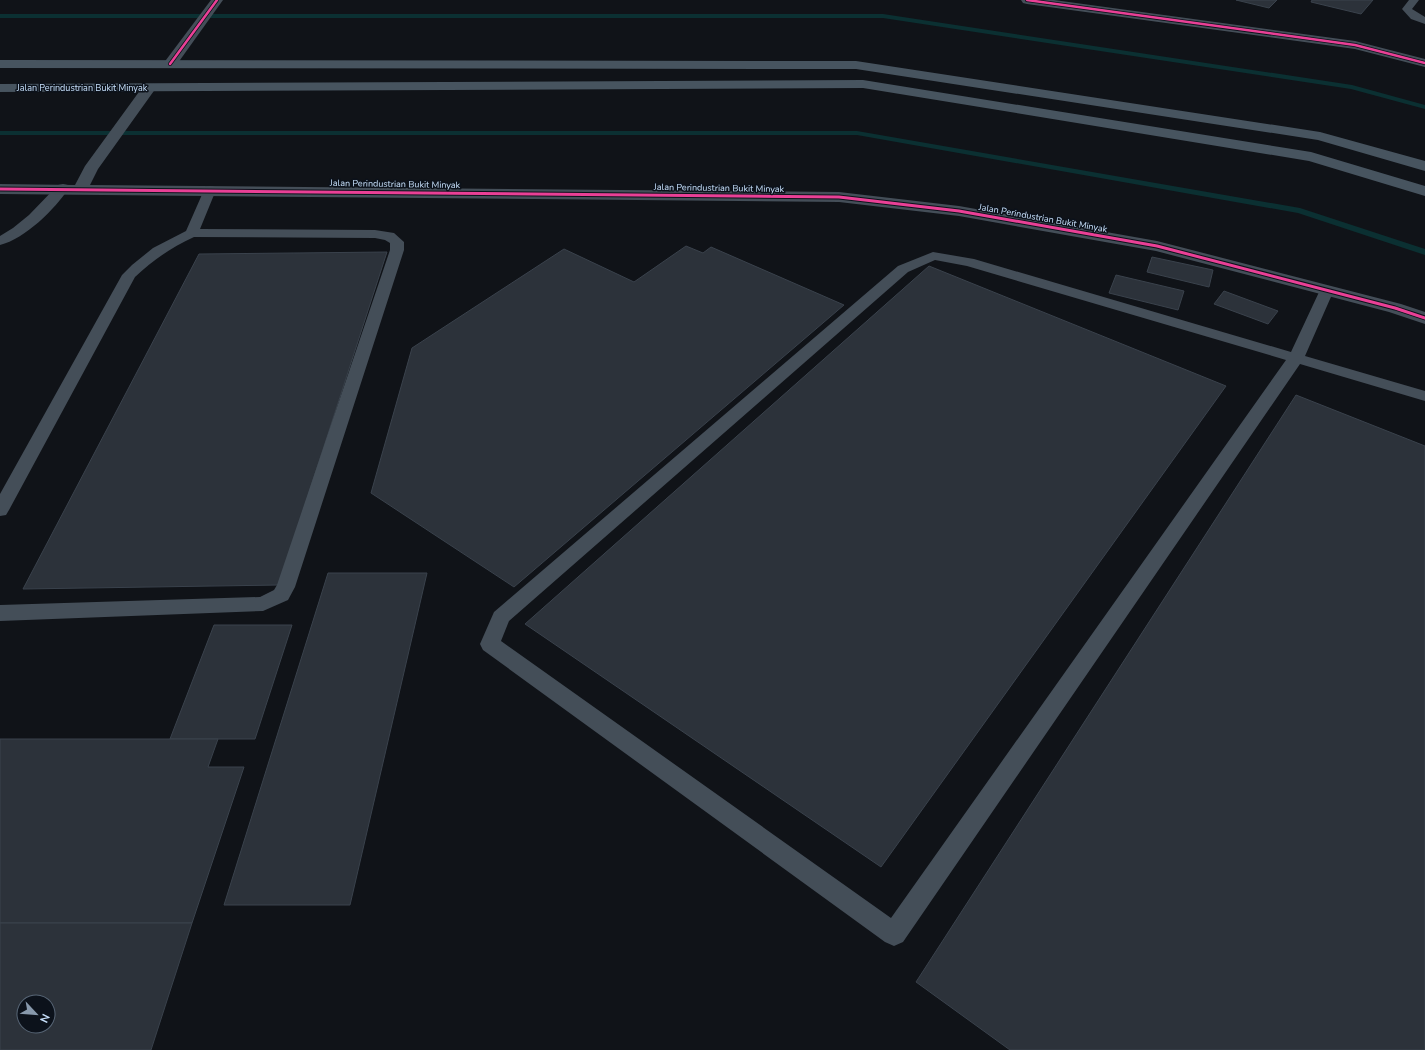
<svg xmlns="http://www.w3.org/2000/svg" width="1425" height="1050" font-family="'Nunito Sans',sans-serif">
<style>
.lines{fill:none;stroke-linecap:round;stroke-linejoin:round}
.stream{fill:#0b3032;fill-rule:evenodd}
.building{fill:#2c323a;stroke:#3a424c;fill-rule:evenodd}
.service{fill:#444e58;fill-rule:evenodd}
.minor{fill:#444e58;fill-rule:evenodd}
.secondary{fill:#47545f;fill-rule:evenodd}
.cycleway-far1-casing{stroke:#0c121b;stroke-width:4}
.cycleway-casing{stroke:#0c121b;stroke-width:5}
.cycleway-far1{stroke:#ea4096;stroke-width:2.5}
.cycleway{stroke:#ea4096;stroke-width:3}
.labels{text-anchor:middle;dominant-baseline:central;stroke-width:3;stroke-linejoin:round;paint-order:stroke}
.far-street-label{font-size:9px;fill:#c8e1fc;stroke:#0c121b}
</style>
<rect width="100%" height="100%" fill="#101318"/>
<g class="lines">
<!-- stream -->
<g class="stream">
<polygon points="0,14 883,14 1352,85 1425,105 1425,109 1351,89 883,18 0,18"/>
<polygon points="0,131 857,131 1300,208 1425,249 1425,255 1298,213 857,135 0,135"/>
</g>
</g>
<!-- building -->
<g class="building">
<polygon points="1236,0 1277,0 1269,8"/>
<polygon points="1312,0 1373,0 1361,14 1311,2"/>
<polygon points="686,246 703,253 711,247 844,305 514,587 371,493 412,348 564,249 634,282"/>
<polygon points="387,252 279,585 23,589 199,254"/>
<polygon points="1152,257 1213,270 1209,287 1147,272"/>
<polygon points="929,266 1226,386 881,867 525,624"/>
<polygon points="1116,275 1184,291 1178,310 1109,293"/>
<polygon points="1224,291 1278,311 1268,324 1214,304"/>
<polygon points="1296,395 1425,446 1425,1050 1010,1050 916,982"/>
<polygon points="328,573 427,573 350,905 224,905"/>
<polygon points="214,625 292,625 255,739 170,739"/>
<polygon points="0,739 218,739 208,767 244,767 192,923 0,923"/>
<path d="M0 923H192L151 1050H0ZM24 1002H48V1026H24Z"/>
</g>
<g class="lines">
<!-- service -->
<g class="service">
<polygon points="1409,0 1419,0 1412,9 1425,17 1425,24 1411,19 1402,9"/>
<path d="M63 184 68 185 69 188C55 209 25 239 0 245V236L13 228 29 215 58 185Z"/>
<path d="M210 186 215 187 216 190 200 229 375 230 394 233 404 242V250L295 587 288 600 263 611 0 621V605L260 597 274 590 277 585 390 250V243L385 240 375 238 194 237C172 247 153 260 135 277L9 510 6 515 0 516V494L122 275 132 265 153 248 186 231 204 190 205 187Z"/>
<path d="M933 252 974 259 1291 352 1320 290 1322 287 1327 286 1332 287 1334 290 1305 356 1425 391V401L1300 364 903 942 894 946 885 942 483 650 480 644 494 612 898 266ZM935 260 967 266 1286 360 891 918 501 641 509 621 908 272Z"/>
</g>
<!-- minor -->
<g class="minor">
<polygon points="211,0 223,0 175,67 165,67 163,64"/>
<polygon points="1021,0 1054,0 1355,41 1425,59 1425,67 1355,49 1027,4 1023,3"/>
<polygon points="149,84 154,85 156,88 98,169 90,185 839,192 959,206 1157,241 1401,304 1425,312 1425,324 1389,312 1156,251 959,216 839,202 0,194 0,184 75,185 85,166 144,85"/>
</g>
<!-- secondary -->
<g class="secondary">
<polygon points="0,60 856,61 1320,132 1425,161 1425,171 1318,140 856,69 0,68"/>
<polygon points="863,80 1311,152 1425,186 1425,196 1309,161 863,88 0,92 0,84"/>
</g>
<defs>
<g id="cycleway-far1">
<polyline points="1027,0 1355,45 1425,63"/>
<polyline points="170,64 217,0"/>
</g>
<polyline id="cycleway" points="0,189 839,197 959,211 1157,246 1395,308 1425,318"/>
</defs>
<!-- cycleway-far1 casing -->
<use href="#cycleway-far1" class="cycleway-far1-casing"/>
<!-- cycleway casing -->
<use href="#cycleway" class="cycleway-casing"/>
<!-- cycleway-far1 -->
<use href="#cycleway-far1" class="cycleway-far1"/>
<!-- cycleway -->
<use href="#cycleway" class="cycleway"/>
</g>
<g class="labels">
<!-- far-street labels -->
<g class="far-street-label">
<text x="82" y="88">Jalan Perindustrian Bukit Minyak</text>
<text transform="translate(395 184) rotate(1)">Jalan Perindustrian Bukit Minyak</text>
<text transform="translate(719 188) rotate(1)">Jalan Perindustrian Bukit Minyak</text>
<text transform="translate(1043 218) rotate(10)">Jalan Perindustrian Bukit Minyak</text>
</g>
</g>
<!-- north arrow -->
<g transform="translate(36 1014) rotate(116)"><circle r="19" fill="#0c121b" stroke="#576575"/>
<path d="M0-3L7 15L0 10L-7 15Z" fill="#8899ac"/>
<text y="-6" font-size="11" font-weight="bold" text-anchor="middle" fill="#c8e1fc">N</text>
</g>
</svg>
